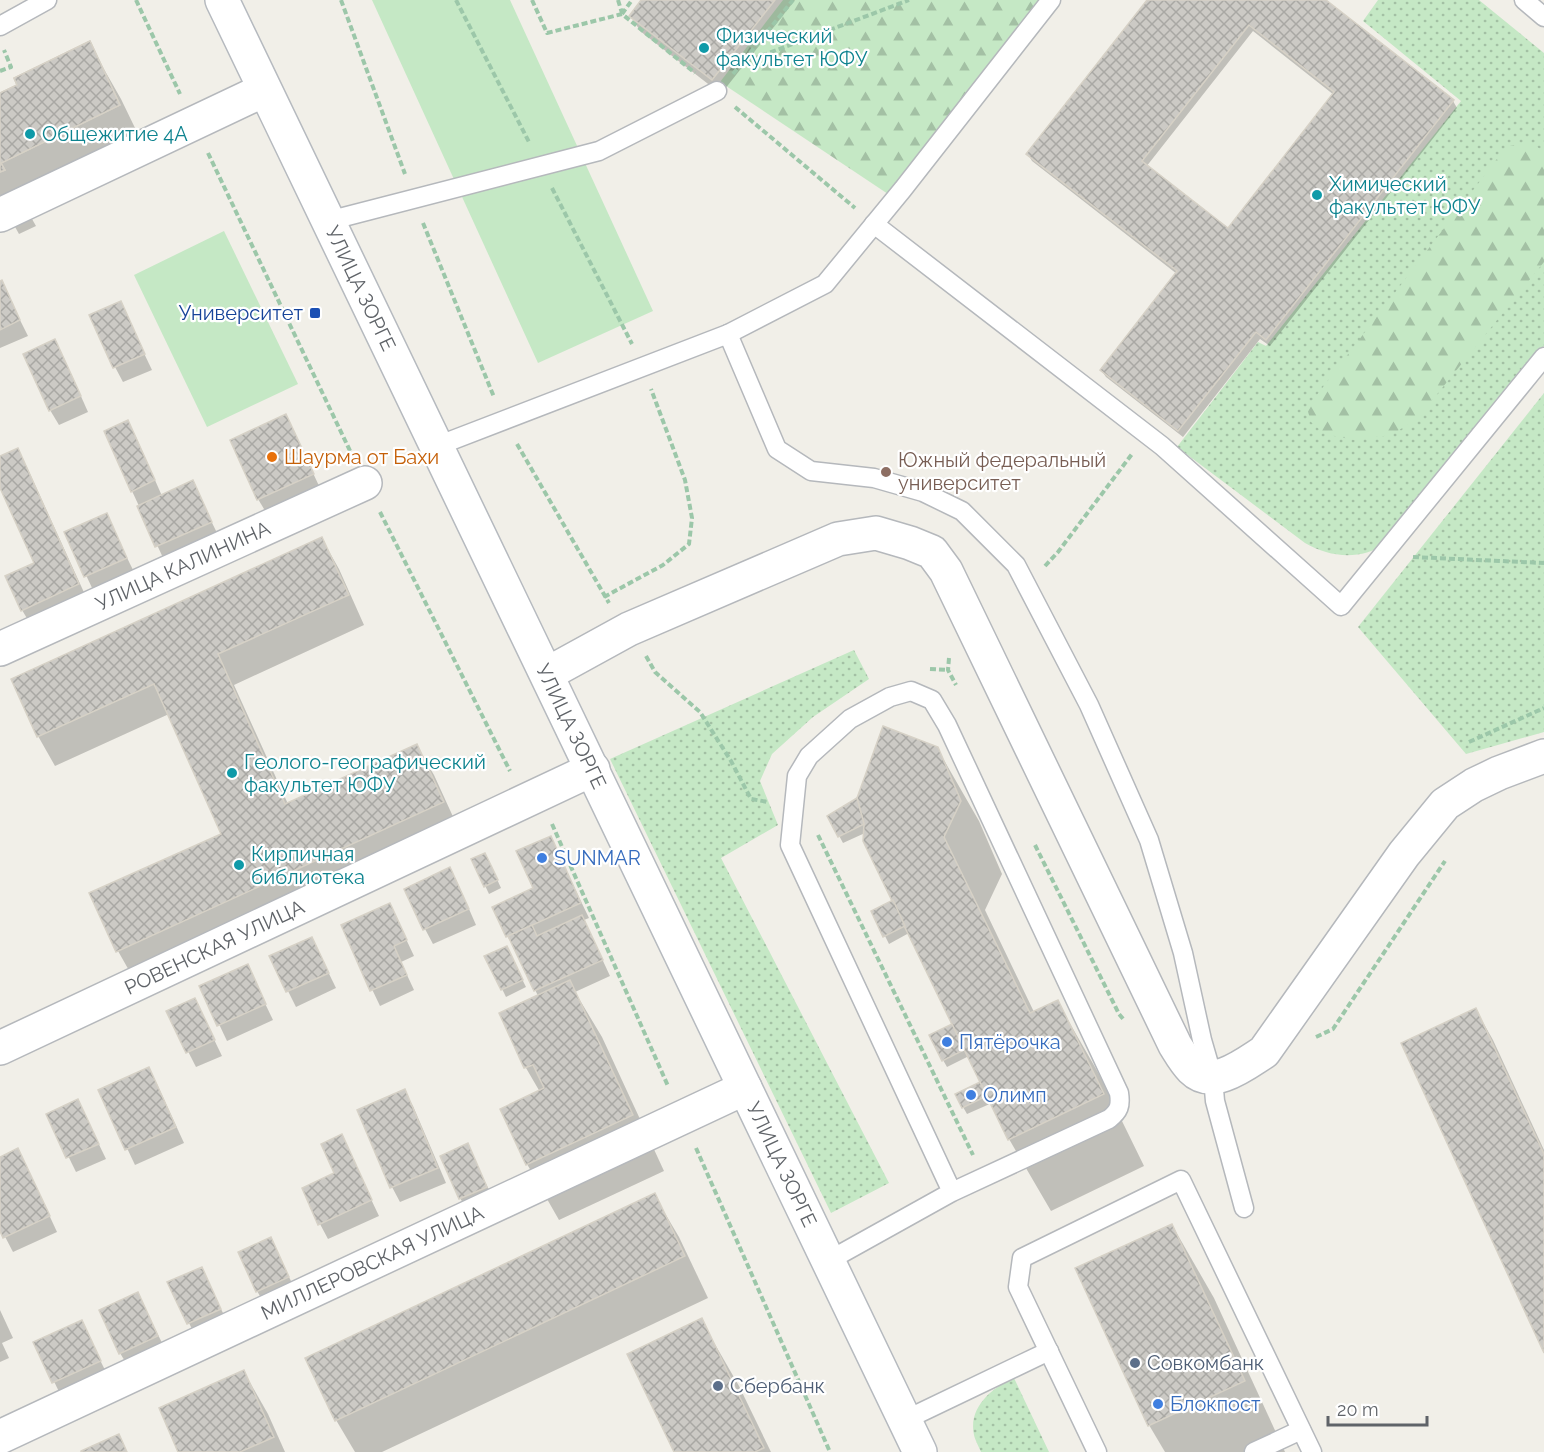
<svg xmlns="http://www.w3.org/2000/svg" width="1544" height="1452" font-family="Raleway,sans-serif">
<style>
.grass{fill:url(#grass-dots)}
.forest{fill:url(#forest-firs)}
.green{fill:#c5e8c5}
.shadow{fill:#0003;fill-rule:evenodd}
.building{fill:url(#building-cross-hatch);stroke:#d6d1c6;stroke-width:1.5;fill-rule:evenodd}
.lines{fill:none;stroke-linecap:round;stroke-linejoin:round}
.lane-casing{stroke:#b5b8bc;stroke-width:21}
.street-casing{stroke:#b5b8bc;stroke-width:36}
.secondary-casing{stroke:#b6babf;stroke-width:36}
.path{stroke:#9cc7a9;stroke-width:4;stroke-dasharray:6 3;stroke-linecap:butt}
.lane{stroke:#fff;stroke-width:18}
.street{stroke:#fff;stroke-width:33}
.secondary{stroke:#fff;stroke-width:33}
.culture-dot{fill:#0f9aa8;stroke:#fff;stroke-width:2}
.transit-dot{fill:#1a4fb4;stroke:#fff;stroke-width:2}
.food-dot{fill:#e8710a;stroke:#fff;stroke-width:2}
.education-dot{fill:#8d6e63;stroke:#fff;stroke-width:2}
.shop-dot{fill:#3f7fe0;stroke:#fff;stroke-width:2}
.service-dot{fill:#5c6f8a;stroke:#fff;stroke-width:2}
.labels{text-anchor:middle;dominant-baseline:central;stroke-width:4.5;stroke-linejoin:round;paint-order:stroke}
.culture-label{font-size:20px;fill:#0d838f;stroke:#fff;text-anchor:start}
.street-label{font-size:20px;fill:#5f6368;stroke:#fff}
.transit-label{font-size:20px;fill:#164399;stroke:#fff;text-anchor:end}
.food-label{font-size:20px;fill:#c56008;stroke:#fff;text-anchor:start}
.education-label{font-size:20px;fill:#785e54;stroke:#fff;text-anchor:start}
.shop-label{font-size:20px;fill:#366cbe;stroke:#fff;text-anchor:start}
.service-label{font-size:20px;fill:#4e5e75;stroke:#fff;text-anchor:start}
</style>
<defs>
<pattern id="grass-dots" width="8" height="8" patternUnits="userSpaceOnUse" patternTransform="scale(1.5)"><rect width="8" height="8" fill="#c5e8c5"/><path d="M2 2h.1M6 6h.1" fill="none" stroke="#a3c0a4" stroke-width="1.8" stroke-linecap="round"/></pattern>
<pattern id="forest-firs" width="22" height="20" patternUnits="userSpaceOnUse" patternTransform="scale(1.5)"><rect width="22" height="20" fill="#c5e8c5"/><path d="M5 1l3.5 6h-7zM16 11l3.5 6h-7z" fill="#a3c0a4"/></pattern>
<pattern id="building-cross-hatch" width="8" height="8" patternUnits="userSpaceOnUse" patternTransform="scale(1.5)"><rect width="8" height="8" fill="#cccac5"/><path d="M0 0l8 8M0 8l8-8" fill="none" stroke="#a9a8a4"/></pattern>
</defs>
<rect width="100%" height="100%" fill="#f1efe8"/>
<!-- grass -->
<g class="grass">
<path d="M1378 0H1479L1544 53V346L1386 544C1360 560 1331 558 1305 543L1177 447 1258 342 1266 346 1461 101 1363 21Z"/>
<polygon points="1544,393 1544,732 1466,754 1358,627"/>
<polygon points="854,650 869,679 813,717 772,754 760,781 778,825 721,858 889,1183 831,1213 610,759"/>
<path d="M1014 1378 1049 1452H981C979 1447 975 1440 974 1435 968 1407 992 1388 1014 1378Z"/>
</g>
<!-- forest -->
<g class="forest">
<polygon points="783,0 1044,0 891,196 720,82"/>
<polygon points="1529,141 1544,152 1544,262 1417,419 1391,435 1354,440 1325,434 1311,422 1307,408 1506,147"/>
</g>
<!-- green -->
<g class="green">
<polygon points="372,0 510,0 653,311 538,363"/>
<polygon points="224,231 298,384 207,427 134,275"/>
</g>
<!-- shadow -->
<g class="shadow">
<polygon points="643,0 795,0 721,94 640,31 631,16"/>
<path d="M1149 0H1324L1453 101 1457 108 1270 346 1260 339 1183 437 1106 377 1101 370 1177 274 1032 161 1028 154ZM1253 31 1334 95 1228 230 1146 167Z"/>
<polygon points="89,43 121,99 151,161 32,219 36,226 19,234 0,200 0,95 19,86"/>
<polygon points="1,282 28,336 0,348 0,283"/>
<polygon points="120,303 152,370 123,382 115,367"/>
<polygon points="63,356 88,412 59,425 50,410"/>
<polygon points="286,416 321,490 267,514 258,499"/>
<polygon points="136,437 162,496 192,482 219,537 165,562 132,491"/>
<polygon points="0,458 26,465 87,599 31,625 22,610 36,564 0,485"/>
<polygon points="106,515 135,574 94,592 66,533"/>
<polygon points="322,539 339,569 364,625 234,685 288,804 417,746 434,775 460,832 135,981 118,951 223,834 169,714 55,766 38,736"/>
<polygon points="937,748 979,821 1002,874 985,910 1034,1012 1057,1001 1099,1074 1144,1166 1051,1211 1009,1139 992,1103 967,1114 963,1107 982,1083 969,1056 947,1067 943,1060 957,1031 909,933 889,944 873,912 894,901 865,833 843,843 829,817"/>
<polygon points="550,837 589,918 584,920 610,976 575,992 602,1037 664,1171 559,1220 527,1164 540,1092 526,1068 501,1014 538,996 517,951 507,936 535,889"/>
<polygon points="473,860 489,862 501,888 489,894"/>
<polygon points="458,884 476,925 433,944 425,929"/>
<polygon points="390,905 414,956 401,962 414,990 380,1006 342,926"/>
<polygon points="312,939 336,988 296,1007 271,957"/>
<polygon points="510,955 526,987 506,997 486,956"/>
<polygon points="247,966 273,1020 227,1041 201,986"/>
<polygon points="195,1000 222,1056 196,1067 168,1012"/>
<polygon points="1476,1010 1493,1040 1544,1150 1544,1350"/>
<polygon points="157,1084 184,1143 135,1165 100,1091"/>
<polygon points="404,1091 413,1106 446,1183 400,1202 392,1187 359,1110"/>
<polygon points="78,1101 106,1159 76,1172 48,1115"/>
<polygon points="341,1136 379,1216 328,1239 320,1224 336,1174"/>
<polygon points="467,1145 495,1202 469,1213 460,1198"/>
<polygon points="0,1159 26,1165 57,1232 13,1252 0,1227"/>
<polygon points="654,1195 679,1237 708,1298 382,1452 355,1452 336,1420"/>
<polygon points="1172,1225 1214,1298 1285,1452 1165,1452 1149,1425"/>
<polygon points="270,1239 297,1293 266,1306 257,1291"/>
<polygon points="201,1269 229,1325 197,1339 169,1283"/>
<polygon points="138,1294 166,1351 129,1368 120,1353"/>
<polygon points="0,1310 13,1338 2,1343 9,1358 0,1362"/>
<polygon points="701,1320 739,1386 771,1452 676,1452"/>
<polygon points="81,1322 108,1376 62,1398 35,1342"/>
<polygon points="244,1372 268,1414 285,1452 180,1452"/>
</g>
<!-- building -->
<g class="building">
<polygon points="641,0 775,0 712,80 629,16"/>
<path d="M1147 0H1326L1454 100 1266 340 1256 332 1178 431 1100 370 1177 271 1026 154ZM1249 25 1334 92 1228 228 1142 161Z"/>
<polygon points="90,41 120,105 1,163 5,170 0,172 0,93 17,85 14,78"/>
<polygon points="90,41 120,105 1,163 5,170 0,172 0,93 17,85 14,78"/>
<polygon points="2,280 20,320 0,330 0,281"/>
<polygon points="121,301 145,354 113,368 89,315"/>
<polygon points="55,339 81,396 49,411 23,354"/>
<polygon points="286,414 314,474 257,500 230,440"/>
<polygon points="128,420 155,480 131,492 104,431"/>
<polygon points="18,448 79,584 21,611 5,576 34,563 0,488 0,456"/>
<polygon points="193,480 212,522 155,547 137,506"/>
<polygon points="107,513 127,558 84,577 64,532"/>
<polygon points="322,537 349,595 218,654 285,804 417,744 444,802 116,952 89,893 221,834 154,684 37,737 11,679"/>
<polygon points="883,726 938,747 961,801 944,837 1030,1013 1058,1000 1104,1094 1008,1140 863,841 864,824 857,798"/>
<polygon points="857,798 864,824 838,837 827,816"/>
<polygon points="551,836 581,903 506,937 492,907 533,888 516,851"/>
<polygon points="485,853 498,880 484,887 471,859"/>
<polygon points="450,867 469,909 423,930 404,889"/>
<polygon points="893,900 905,926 883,937 871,911"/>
<polygon points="390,903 407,940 394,946 407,975 370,991 341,925"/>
<polygon points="582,915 603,960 534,991 508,936 532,925 537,936"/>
<polygon points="312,937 329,973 286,992 269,956"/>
<polygon points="507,946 523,980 501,990 484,956"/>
<polygon points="248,964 266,1004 217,1026 199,986"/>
<polygon points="570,980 633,1115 526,1165 500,1109 544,1088 533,1065 524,1068 499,1013"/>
<polygon points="195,998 215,1040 186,1053 166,1011"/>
<polygon points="1476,1008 1544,1154 1544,1353 1401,1043"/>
<polygon points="952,1024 964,1050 942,1061 929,1035"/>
<polygon points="149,1067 176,1127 125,1150 98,1090"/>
<polygon points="980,1082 987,1096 962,1108 955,1094"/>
<polygon points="405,1089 438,1168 390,1188 357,1110"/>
<polygon points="78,1099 99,1144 66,1158 46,1114"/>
<polygon points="342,1134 372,1200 318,1225 302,1188 334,1173 321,1144"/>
<polygon points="468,1143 487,1187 459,1199 440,1156"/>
<polygon points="18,1148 50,1216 3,1238 0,1231 0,1157"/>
<polygon points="655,1193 685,1256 335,1421 305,1358"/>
<polygon points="1172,1224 1245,1381 1148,1426 1075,1268"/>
<polygon points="271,1237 289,1277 256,1292 238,1252"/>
<polygon points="202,1267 221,1309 187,1324 167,1282"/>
<polygon points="138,1292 158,1336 119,1354 99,1310"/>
<polygon points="702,1318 764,1448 755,1452 674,1452 627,1354"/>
<polygon points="82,1320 101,1361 52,1383 33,1342"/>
<polygon points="244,1370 274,1437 240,1452 178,1452 159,1408"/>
<polygon points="119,1434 127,1452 81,1452 81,1451"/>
</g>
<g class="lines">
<defs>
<g id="lane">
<polyline points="1524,0 1544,17"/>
<polyline points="0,26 47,0"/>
<polyline points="328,221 599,151 717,91"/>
<polyline points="874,224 1162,446 1341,606 1544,357"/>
<polyline points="728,334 777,449 811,471 874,478 923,492 962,511 1016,565 1089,705 1149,840 1183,953 1202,1040 1213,1078 1215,1101 1244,1208"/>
<polyline points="437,446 728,334 825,284 903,189 1051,0"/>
<path d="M828 1261 952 1192 1109 1119C1119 1111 1121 1106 1119 1093L947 725 932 700 911 691 890 697 850 719 809 756 797 776 790 845 952 1192"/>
<polyline points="905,1420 1049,1351"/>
<polyline points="1097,1452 1018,1287 1022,1258 1181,1180 1312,1452"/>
<polyline points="1254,1452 1301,1430"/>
</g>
<g id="street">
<polyline points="0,215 264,90"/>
<path id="s1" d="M0 649 365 483"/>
<path d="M547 674 629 629 838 539 876 533 910 543 932 552 946 571 1175 1045C1180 1053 1185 1062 1192 1069 1213 1090 1245 1064 1264 1052L1404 854 1445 804 1474 785 1499 773 1544 756"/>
<path id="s2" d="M0 1048 593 769"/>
<path id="s3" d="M0 1437 745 1088"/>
</g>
<g id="secondary">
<path id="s4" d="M222 0 920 1452"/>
</g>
</defs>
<!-- lane casing -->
<use href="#lane" class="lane-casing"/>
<!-- street casing -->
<use href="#street" class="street-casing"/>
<!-- secondary casing -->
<use href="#secondary" class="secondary-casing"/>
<!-- path -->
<g class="path">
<polyline points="136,0 180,94"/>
<polyline points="341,0 405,174"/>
<polyline points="456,0 530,144"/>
<polyline points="532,0 547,33 622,14 695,73"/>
<polyline points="618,0 622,13"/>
<polyline points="622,14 632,0"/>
<polyline points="745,62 909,0"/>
<polyline points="0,71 11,67 4,50"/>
<polyline points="733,74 793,0"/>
<polyline points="735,107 855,208"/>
<polyline points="208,153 352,455"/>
<polyline points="552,188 632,344"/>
<polyline points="423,223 494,397"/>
<polyline points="517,444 609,603"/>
<polyline points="380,512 510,771"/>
<polyline points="1413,557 1544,563"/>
<polyline points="1045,566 1058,552 1132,454"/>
<polyline points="604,597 663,565 689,544 692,518 685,480 651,389"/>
<polyline points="646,656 655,672 700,712 731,761 751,799 768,802"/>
<polyline points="949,658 948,670 956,685"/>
<polyline points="930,669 948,670"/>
<polyline points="1469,742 1544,708"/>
<polyline points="552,824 668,1086"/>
<polyline points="818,835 973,1155"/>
<polyline points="1035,845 1119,1014 1124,1020"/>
<polyline points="1316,1037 1333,1029 1445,861"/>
<polyline points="696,1148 830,1452"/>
</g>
<!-- lane -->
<use href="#lane" class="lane"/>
<!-- street -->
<use href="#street" class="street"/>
<!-- secondary -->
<use href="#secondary" class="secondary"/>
</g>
<!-- markers -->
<g class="culture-dot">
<circle cx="704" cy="48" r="6"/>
<circle cx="30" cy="134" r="6"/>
<circle cx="1317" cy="195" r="6"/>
<circle cx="232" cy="773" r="6"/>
<circle cx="239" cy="865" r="6"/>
</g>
<rect class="transit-dot" x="309" y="307" width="12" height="12" rx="3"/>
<circle class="food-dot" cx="272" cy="457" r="6"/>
<circle class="education-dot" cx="886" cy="472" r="6"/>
<g class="shop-dot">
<circle cx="542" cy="858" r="6"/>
<circle cx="947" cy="1042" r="6"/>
<circle cx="971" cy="1095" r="6"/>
<circle cx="1158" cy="1404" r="6"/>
</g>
<g class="service-dot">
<circle cx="1135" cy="1363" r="6"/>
<circle cx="718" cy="1386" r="6"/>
</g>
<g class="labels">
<!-- culture labels -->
<g class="culture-label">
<text x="716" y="36">Физический<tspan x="716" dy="23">факультет ЮФУ</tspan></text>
<text x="42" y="134">Общежитие 4А</text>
<text x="1329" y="184">Химический<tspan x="1329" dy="23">факультет ЮФУ</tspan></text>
<text x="244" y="762">Геолого-географический<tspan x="244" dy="23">факультет ЮФУ</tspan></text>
<text x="251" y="854">Кирпичная<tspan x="251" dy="23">библиотека</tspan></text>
</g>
<!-- street labels -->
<g class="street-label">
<text stroke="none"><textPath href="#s4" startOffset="320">УЛИЦА ЗОРГЕ</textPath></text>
<text stroke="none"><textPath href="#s1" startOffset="201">УЛИЦА КАЛИНИНА</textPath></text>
<text stroke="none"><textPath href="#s4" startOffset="806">УЛИЦА ЗОРГЕ</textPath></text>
<text stroke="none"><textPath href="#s2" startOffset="237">РОВЕНСКАЯ УЛИЦА</textPath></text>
<text stroke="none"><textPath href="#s4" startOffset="1292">УЛИЦА ЗОРГЕ</textPath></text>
<text stroke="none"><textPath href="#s3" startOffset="411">МИЛЛЕРОВСКАЯ УЛИЦА</textPath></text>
</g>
<!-- transit labels -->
<g class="transit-label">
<text x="303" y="313">Университет</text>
</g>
<!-- food labels -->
<g class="food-label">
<text x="284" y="457">Шаурма от Бахи</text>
</g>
<!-- education labels -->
<g class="education-label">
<text x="898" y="460">Южный федеральный<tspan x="898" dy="23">университет</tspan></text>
</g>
<!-- shop labels -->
<g class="shop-label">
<text x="554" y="858">SUNMAR</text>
<text x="959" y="1042">Пятёрочка</text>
<text x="983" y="1095">Олимп</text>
<text x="1170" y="1404">Блокпост</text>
</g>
<!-- service labels -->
<g class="service-label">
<text x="1147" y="1363">Совкомбанк</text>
<text x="730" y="1386">Сбербанк</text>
</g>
</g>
<!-- scale -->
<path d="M1328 1416v9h99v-9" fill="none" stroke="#5f6368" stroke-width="3"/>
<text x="1337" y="1416" font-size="18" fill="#5f6368" stroke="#ffffff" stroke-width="4.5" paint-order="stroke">20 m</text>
</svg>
